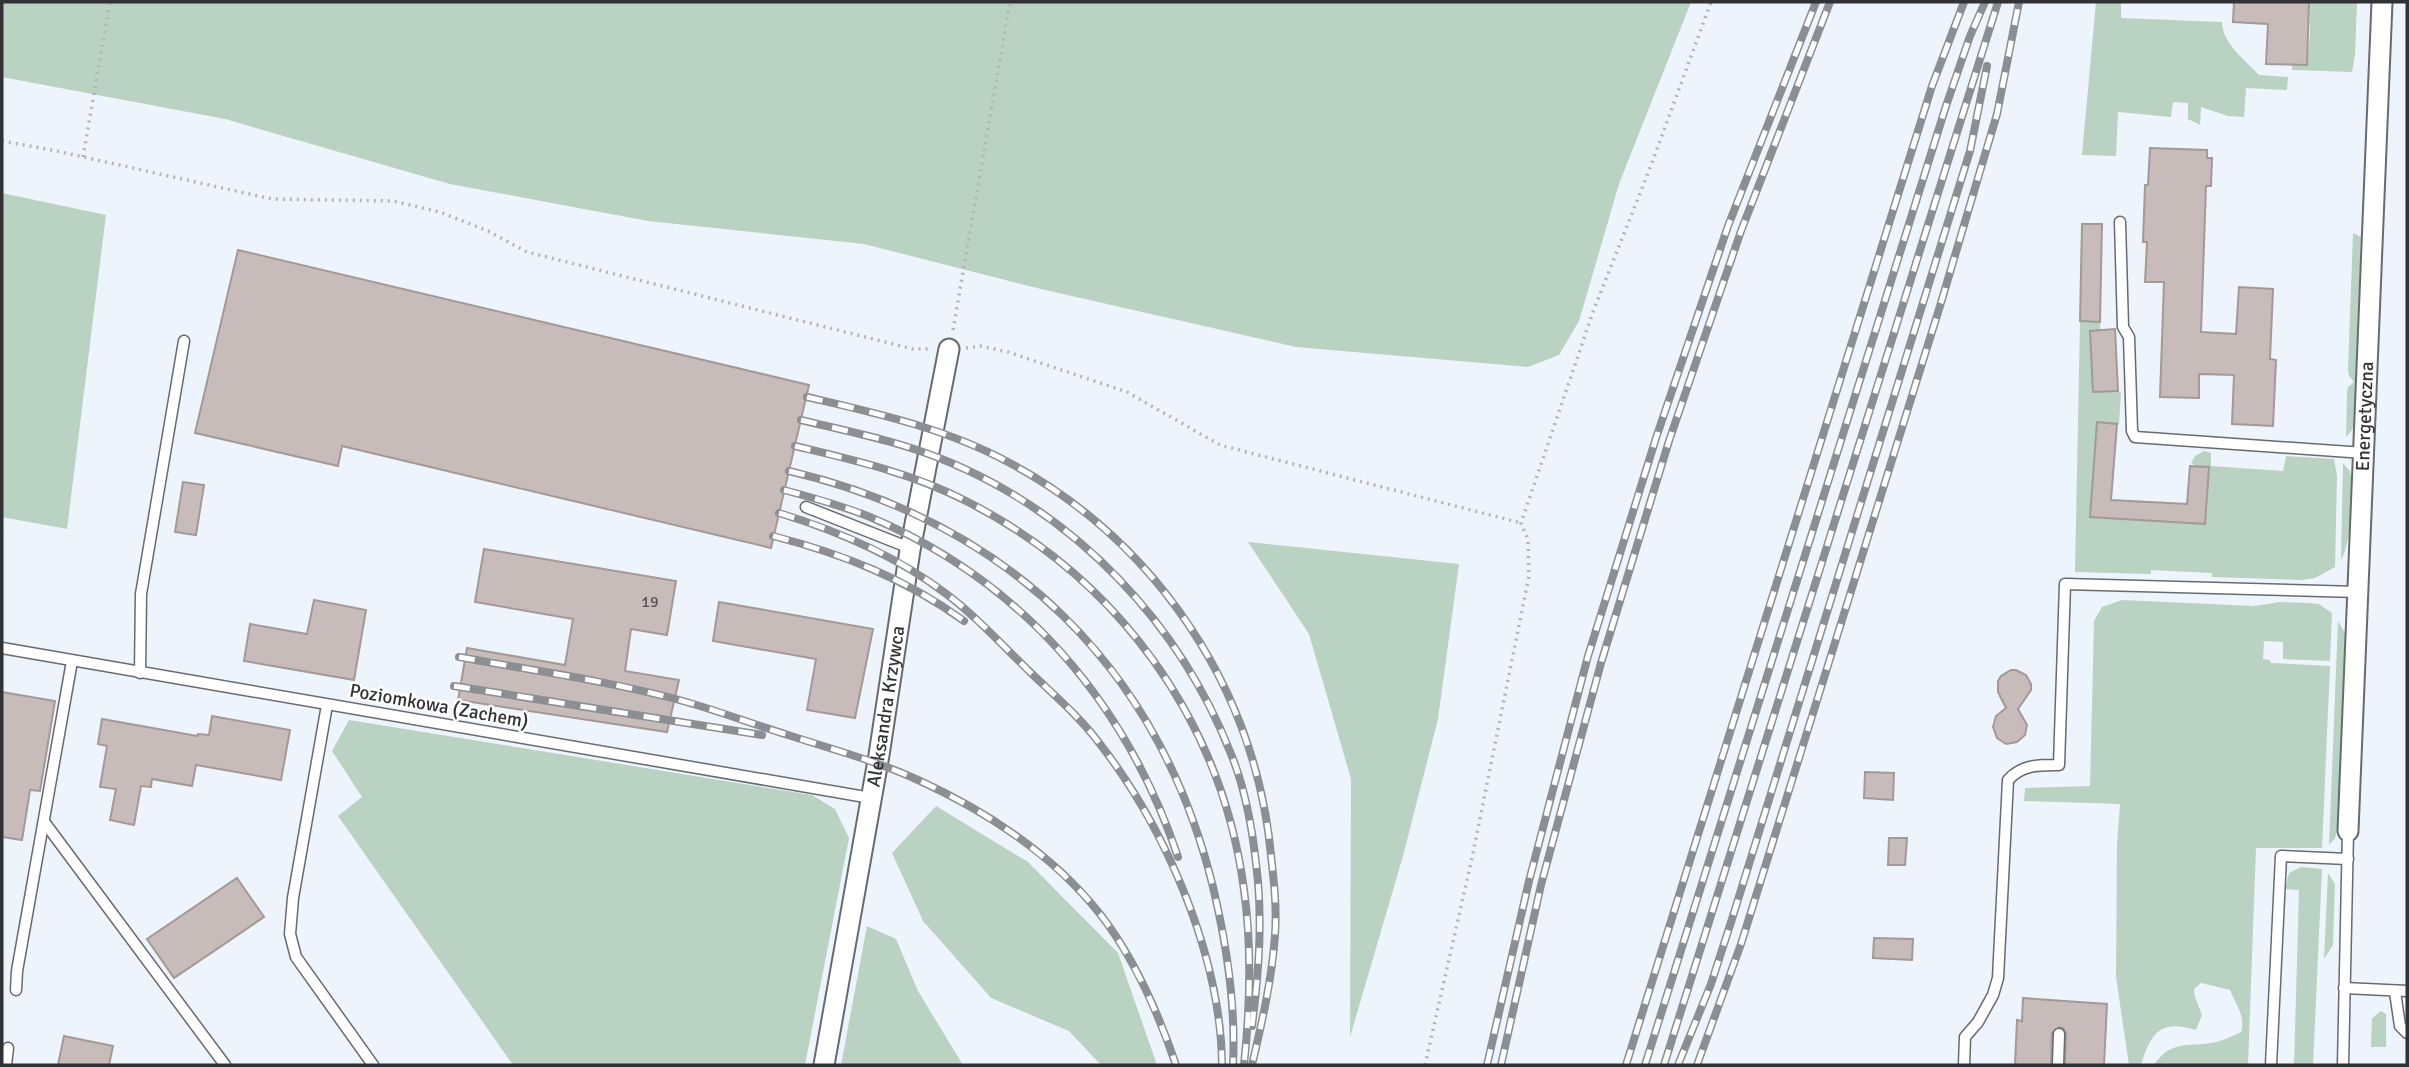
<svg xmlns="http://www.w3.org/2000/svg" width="2409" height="1067" font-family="Signika,sans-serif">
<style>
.green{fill:#bad2c1}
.building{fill:#c7bcb9;stroke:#a39996;stroke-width:2}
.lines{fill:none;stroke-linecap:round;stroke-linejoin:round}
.service-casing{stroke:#666b72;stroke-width:13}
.minor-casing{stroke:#666b72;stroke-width:23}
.path{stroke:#b0b5bc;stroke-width:3.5;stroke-dasharray:2 5;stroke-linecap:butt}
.service{stroke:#fff;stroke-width:10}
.minor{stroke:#fff;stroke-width:19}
.rail-casing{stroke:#8b8f94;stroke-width:8}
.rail{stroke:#fff;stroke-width:5;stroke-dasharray:16;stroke-linecap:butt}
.labels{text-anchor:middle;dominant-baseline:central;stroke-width:5;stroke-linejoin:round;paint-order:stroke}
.number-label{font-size:16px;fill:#565456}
.street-label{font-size:19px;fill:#303235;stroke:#fff}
</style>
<rect width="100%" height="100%" fill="#eef4fc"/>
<!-- green -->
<g class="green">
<polygon points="2,2 1691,2 1619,184 1579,321 1559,355 1528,367 1296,347 1041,289 864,244 648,221 450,184 225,119 2,77"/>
<path d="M2096 2H2121V18L2222 22C2222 43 2246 61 2259 75L2288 77 2287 90 2246 88 2244 117 2228 116 2201 107 2200 125 2188 119V103L2173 102 2171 117 2118 112 2116 156 2082 155Z"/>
<polygon points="2309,2 2357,2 2355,55 2352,72 2292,70 2292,64 2307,65 2310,33"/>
<polygon points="2,193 106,215 67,529 2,517"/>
<polygon points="2353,233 2361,237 2354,422 2352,430 2346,437 2347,393 2348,387 2354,382 2349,376 2348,370"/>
<polygon points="2080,321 2100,322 2100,330 2091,331 2093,392 2118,391 2121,393 2119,424 2097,423 2091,517 2205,524 2209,468 2196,466 2191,463 2195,456 2204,451 2211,453 2211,466 2283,471 2286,456 2334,459 2337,476 2335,567 2315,578 2302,580 2212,577 2212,573 2151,570 2151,574 2075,572"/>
<path d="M2343 463C2344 465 2349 469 2350 472 2356 486 2350 547 2341 560Z"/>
<polygon points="1248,542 1459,564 1438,719 1403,856 1350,1037 1351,779 1309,634"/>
<path d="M2122 600 2254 606 2280 602 2309 603 2319 604 2332 613 2330 661 2283 659V642L2264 641 2263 659 2270 660 2271 663 2330 666 2322 848H2256L2248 1065H2154C2173 1037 2191 1049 2220 1041 2226 1039 2234 1035 2241 1032 2246 1017 2236 1005 2230 990L2201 983 2194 989 2195 997 2202 1015 2196 1030C2160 1019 2151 1033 2141 1065H2129L2116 977 2117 844 2120 804 2024 801 2025 788 2090 786 2094 621 2102 607Z"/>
<polygon points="2338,621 2346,635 2338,828 2335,838 2329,845"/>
<polygon points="349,720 812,795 835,809 849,838 805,1065 513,1065 338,816 362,797 332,751"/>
<polygon points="936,806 1028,862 1118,953 1157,1065 1101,1065 1069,1031 991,998 923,921 892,853"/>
<polygon points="2301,867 2322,869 2313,1065 2294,1065 2299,890 2285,889 2289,873"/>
<polygon points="2328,873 2335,884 2333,945 2324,959"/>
<polygon points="867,926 896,939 918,991 963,1065 841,1065"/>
<polygon points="2381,1011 2386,1014 2386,1047 2371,1047 2372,1018"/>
</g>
<!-- building -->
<g class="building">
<polygon points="2234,2 2309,2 2307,65 2266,64 2268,24 2233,22"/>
<polygon points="2150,148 2207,150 2207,158 2212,158 2211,186 2206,186 2201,332 2236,334 2239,287 2273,289 2270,359 2276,360 2273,426 2232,424 2234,375 2199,374 2199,398 2160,397 2164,282 2145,282 2147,242 2143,242 2145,185 2148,185"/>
<polygon points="2082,224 2102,224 2100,322 2080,321"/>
<polygon points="238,250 809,385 771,548 342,446 338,466 195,433"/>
<polygon points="2115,329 2118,391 2093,392 2090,331"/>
<polygon points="2097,422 2117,424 2111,500 2187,504 2190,466 2209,467 2205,524 2090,517"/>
<polygon points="183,482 204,485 196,535 175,532"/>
<polygon points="484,549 676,581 667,635 631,629 625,671 679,680 667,732 458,700 467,648 565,665 573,619 475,602"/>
<polygon points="314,600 366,610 354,680 244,661 250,624 307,634"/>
<polygon points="719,602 873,629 855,718 807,710 816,659 713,641"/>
<polygon points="2011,670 2016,670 2026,675 2031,684 2031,690 2018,709 2027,725 2025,735 2017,742 2006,744 1997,738 1993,727 1996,716 2006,708 1998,692 1998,681 2001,676"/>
<polygon points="2,692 55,701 40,791 30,790 22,840 2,837"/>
<polygon points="212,716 290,730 281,780 196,765 192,786 152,779 151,787 141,786 134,825 110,820 116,789 100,787 107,746 98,744 102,719 197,736 198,734 209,735"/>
<polygon points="1865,772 1894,773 1893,800 1864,798"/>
<polygon points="1889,838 1907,838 1905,865 1888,865"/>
<polygon points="237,878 264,917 174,978 147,939"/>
<polygon points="1874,938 1913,939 1912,960 1873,958"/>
<polygon points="2023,998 2107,1004 2104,1065 2065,1065 2066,1034 2063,1028 2059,1027 2052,1033 2051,1065 2015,1065 2017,1020 2022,1021"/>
<polygon points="64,1036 113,1046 109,1065 58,1065"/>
</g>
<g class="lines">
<defs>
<g id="service">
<polyline points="2120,222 2123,327 2129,337 2132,431 2135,437 2364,453"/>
<polyline points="806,507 910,548"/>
<polyline points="2,648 871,798"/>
<polyline points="140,673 141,594 184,341"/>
<polyline points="327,705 293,898 290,934 296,957 373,1065"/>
<polyline points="45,823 225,1065"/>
<polyline points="2344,988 2407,991"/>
<polyline points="16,990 17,971 72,661"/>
<polyline points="2395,992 2400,1026 2407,1033"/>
<polyline points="6,1065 8,1048"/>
<path d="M1964 1065 1965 1037 1978 1022 1993 995 1998 978 2008 780C2022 764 2040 765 2059 765L2065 584 2358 592"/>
<polyline points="2058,1065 2059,1034"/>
<polyline points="2271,1065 2281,856 2348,859"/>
<polyline points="2343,1065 2348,831"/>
</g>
<g id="minor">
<path id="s1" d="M2348 831 2382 2"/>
<path id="s2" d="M824 1065 879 755 910 550 949 349"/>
</g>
</defs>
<!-- service casing -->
<use href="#service" class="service-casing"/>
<!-- minor casing -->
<use href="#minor" class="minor-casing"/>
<!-- path -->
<g class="path">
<polyline points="2,141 52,150 272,199 393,201 440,212 488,231 527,252 913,349 931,349"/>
<polyline points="83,157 110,2"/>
<polyline points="953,330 1010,2"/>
<polyline points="966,348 980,346 1008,352 1127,392 1220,445 1521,523"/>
<polyline points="1425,1065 1472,858 1529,576 1528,539 1521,523 1594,309 1650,168 1711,2"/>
</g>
<!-- service -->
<use href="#service" class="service"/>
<!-- minor -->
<use href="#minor" class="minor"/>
<defs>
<g id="rail">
<path d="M807 397C875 413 945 428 1008 462 1156 541 1255 688 1271 855 1274 882 1277 908 1275 935 1272 979 1262 1022 1252 1065"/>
<path d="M801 420C851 432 902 442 949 462 1078 516 1180 624 1231 754 1245 788 1252 827 1256 863 1263 918 1259 971 1252 1026"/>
<path d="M795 446C853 460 912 473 966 501 1118 578 1222 721 1244 890 1252 947 1250 1008 1244 1065"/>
<path d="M789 471C1009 523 1159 667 1213 887 1227 946 1236 1005 1233 1065"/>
<path d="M784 490C814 498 843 506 870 517 1022 581 1126 702 1178 857"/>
<path d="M779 513C838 531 895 555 945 593 976 616 1002 645 1030 672 1054 695 1080 717 1100 744 1166 829 1221 956 1222 1065"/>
<path d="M773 536C843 554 906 579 964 621"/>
<path d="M459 657C530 670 602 680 672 698 711 708 749 723 788 735 831 749 877 761 918 780 986 811 1053 855 1100 914 1133 956 1159 1015 1176 1065"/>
<polyline points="454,686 762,735"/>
<polyline points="1487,1065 1529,881 1588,656 1656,438 1728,226 1816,2"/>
<polyline points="1501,1065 1541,885 1601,663 1669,441 1741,231 1830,2"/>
<polyline points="1626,1065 1932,86 1964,2"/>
<polyline points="1645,1065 1946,106 1970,36 1985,2"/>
<polyline points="1664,1065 1998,2"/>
<polyline points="1678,1065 1711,984 1732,919 1970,151 1987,66"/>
<polyline points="1697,1065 1741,944 1940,306 1997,114 2019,2"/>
</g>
</defs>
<!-- rail casing -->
<use href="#rail" class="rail-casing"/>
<!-- rail -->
<use href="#rail" class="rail"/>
</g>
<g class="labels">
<!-- number labels -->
<g class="number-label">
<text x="650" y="602">19</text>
</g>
<!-- street labels -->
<g class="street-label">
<text stroke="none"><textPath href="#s1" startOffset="415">Energetyczna</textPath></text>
<text transform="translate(439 706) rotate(10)">Poziomkowa (Zachem)</text>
<text stroke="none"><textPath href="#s2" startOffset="364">Aleksandra Krzywca</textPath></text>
</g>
</g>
<!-- border -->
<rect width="2409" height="1067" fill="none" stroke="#303235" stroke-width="7"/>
</svg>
